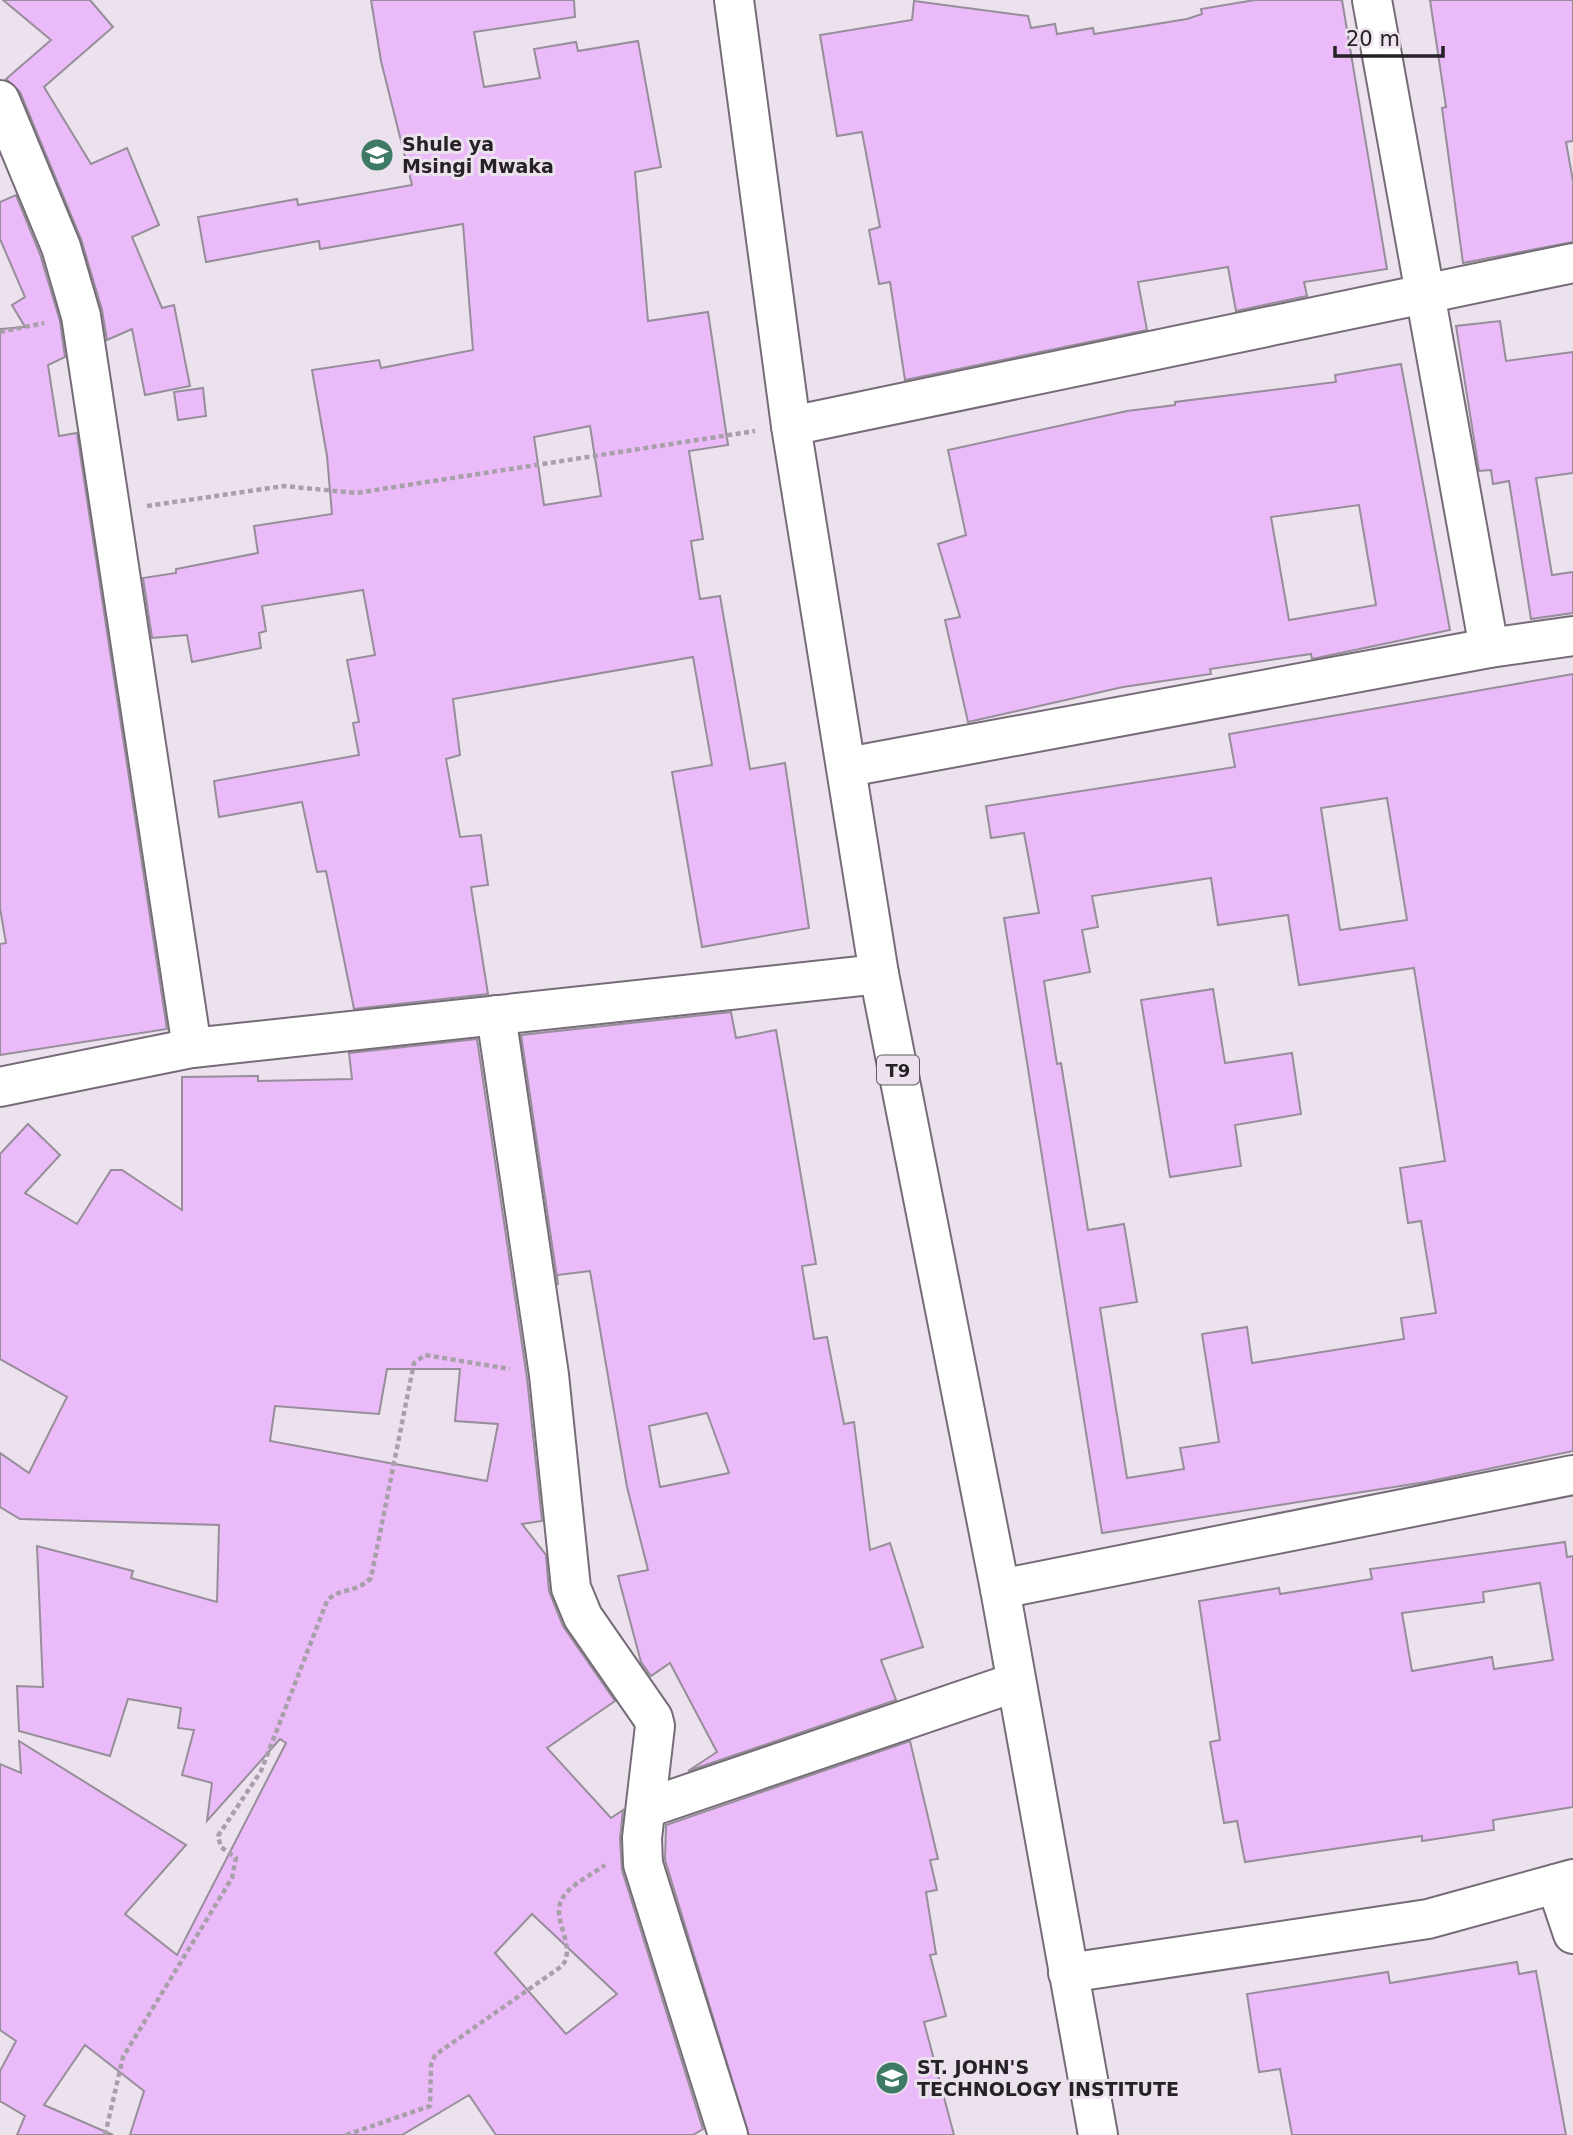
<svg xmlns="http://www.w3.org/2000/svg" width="1573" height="2135" font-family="'DejaVu Sans',sans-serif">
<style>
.building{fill:#ebbaf8;stroke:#968e99;stroke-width:2;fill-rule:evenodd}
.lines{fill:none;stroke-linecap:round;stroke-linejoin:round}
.minor-casing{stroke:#756c77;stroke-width:42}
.trunk-casing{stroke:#756c77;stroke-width:42}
.path{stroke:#a8a0a9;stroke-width:4.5;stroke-dasharray:5 3.5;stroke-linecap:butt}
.minor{stroke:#fff;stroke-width:38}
.trunk{stroke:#fff;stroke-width:38}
.labels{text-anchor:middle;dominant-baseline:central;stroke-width:6;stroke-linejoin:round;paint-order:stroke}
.shield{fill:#ece2ee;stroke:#615b61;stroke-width:2}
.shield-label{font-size:18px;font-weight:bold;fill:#252125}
.poi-label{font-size:19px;font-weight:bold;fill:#252125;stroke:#ece2ee;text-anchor:start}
</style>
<rect width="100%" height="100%" fill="#ece2ee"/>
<!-- building -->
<g class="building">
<polygon points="3,0 90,0 113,27 44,87 91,164 127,148 159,225 132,237 162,308 174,305 190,386 145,395 132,329 107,340 102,310 81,239 20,92 6,79 51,40"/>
<path d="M371 0H574L575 17 474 32 484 87 540 78 534 49 576 42 578 51 638 41 661 167 635 172 648 321 708 312 728 445 689 451 703 539 691 541 700 599 720 596 750 769 785 763 809 928 702 947 672 772 712 765 693 657 453 699 460 755 446 759 460 837 481 835 488 885 471 887 488 994 354 1009 326 871 317 872 302 802 219 817 214 781 359 755 353 723 359 722 347 660 375 655 363 590 262 606 266 631 259 633 261 648 192 662 187 635 152 638 143 578 176 573V569L258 553 254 526 332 514 327 456 312 370 379 360 381 368 473 350 463 224 320 249 319 241 206 262 198 217 297 199 298 205 412 185 381 61ZM590 426 601 496 544 505 534 437Z"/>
<polygon points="1255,0 1342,0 1387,269 1304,282 1307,296 1236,311 1228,267 1138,282 1147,330 905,380 890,282 879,284 869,230 880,227 862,132 837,136 820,35 912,20 914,1 1028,16 1031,28 1055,24 1057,34 1093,28 1094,34 1187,19 1202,14 1201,9"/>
<polygon points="1430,0 1573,0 1573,141 1566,142 1573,181 1573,242 1463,263 1442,108 1446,107"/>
<polygon points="16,195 40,254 60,321 65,357 48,365 59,436 77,433 167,1029 0,1055 0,944 6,943 0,908 0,329 25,327 12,305 25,297 0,239 0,202"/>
<polygon points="1500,321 1506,361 1573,352 1573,473 1536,478 1552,575 1573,572 1573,613 1531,619 1509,481 1493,484 1491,470 1479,471 1456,326"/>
<path d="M1401 364 1450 630 1312 659 1311 654 1210 669 1211 674 1123 687 968 722 945 620 960 617 938 544 966 535 948 450 1127 411 1175 405V402L1336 382 1335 375ZM1359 505 1376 605 1289 620 1271 517Z"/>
<polygon points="203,388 206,416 178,420 174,392"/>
<path d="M1573 674V1451L1426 1482 1102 1533 1004 918 1039 913 1024 833 991 838 986 806 1235 767 1229 734ZM1387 798 1407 920 1340 930 1321 808ZM1211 878 1218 925 1288 915 1299 985 1414 968 1445 1161 1400 1168 1408 1223 1421 1221 1436 1313 1401 1318 1404 1339 1252 1363 1247 1327 1202 1334 1219 1442 1180 1448 1184 1469 1127 1478 1100 1308 1137 1302 1124 1224 1088 1230 1061 1063 1057 1064 1044 981 1090 972 1082 930 1098 927 1092 896Z"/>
<polygon points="1213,989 1225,1063 1292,1053 1301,1114 1235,1125 1241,1166 1170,1177 1141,1000"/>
<path d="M731 1012 736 1038 776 1030 816 1264 802 1266 814 1339 827 1337 844 1424 854 1422 870 1550 890 1543 923 1647 881 1660 896 1700 688 1771 717 1752 670 1663 651 1676 641 1662 618 1576 648 1570 627 1487 590 1271 557 1275 558 1285 521 1035ZM707 1413 729 1473 660 1487 649 1426Z"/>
<path d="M477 1039 527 1378 542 1521 522 1524 546 1555 549 1591 563 1626 615 1701 547 1748 611 1818 623 1810 620 1839 622 1870 703 2129 693 2135H496L469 2095 402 2135H130L144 2091 85 2045 44 2105 113 2135H17L25 2116 0 2101V2071L16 2041 0 2030V1764L21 1773 19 1741 186 1845 125 1914 177 1955 286 1743 280 1739 207 1821 212 1783 182 1775 194 1730 178 1728 181 1708 128 1699 110 1756 19 1731 17 1686 43 1687 37 1546 133 1571 131 1578 217 1602 219 1525 20 1519 0 1507V1453L29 1473 67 1397 0 1359V1154L28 1124 60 1155 25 1193 77 1224 111 1170H122L182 1210V1077L258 1076V1081L352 1079 349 1053ZM387 1369H460L455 1421 498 1424 487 1481 270 1441 275 1406 379 1414ZM532 1914 617 1994 566 2034 495 1953Z"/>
<path d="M1565 1542 1567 1557 1573 1556V1807L1493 1820 1494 1830 1422 1841V1836L1245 1862 1237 1821 1224 1823 1210 1742 1220 1740 1199 1601 1279 1588 1280 1594 1372 1579 1370 1569ZM1540 1583 1553 1660 1494 1669 1492 1657 1412 1671 1402 1613 1484 1602 1483 1592Z"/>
<polygon points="910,1741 938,1859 930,1860 937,1890 926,1892 936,1954 930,1955 946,2016 924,2022 954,2135 749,2135 665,1860 666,1825"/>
<polygon points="1517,1962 1519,1974 1536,1971 1566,2135 1292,2135 1280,2069 1259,2072 1247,1994 1388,1972 1390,1983"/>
</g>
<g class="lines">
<defs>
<g id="minor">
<polyline points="1372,0 1489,648"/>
<polyline points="0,100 61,247 81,316 192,1048"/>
<polyline points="791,426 1573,263"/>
<polyline points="848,767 1489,648 1573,636"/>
<polyline points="496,1015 549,1375 571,1588 583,1617 653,1718 655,1726 642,1838 643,1864 728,2135"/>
<polyline points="0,1087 192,1048 879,974"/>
<polyline points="1000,1589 1573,1475"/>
<polyline points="647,1808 1016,1682"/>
<polyline points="1556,1884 1573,1934"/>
<polyline points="1068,1973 1428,1919 1573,1879"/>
</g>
<polyline id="trunk" points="734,0 791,426 879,974 1000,1589 1098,2135"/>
</defs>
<!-- minor casing -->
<use href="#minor" class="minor-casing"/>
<!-- trunk casing -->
<use href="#trunk" class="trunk-casing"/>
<!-- path -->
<g class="path">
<polyline points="0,332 44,323"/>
<polyline points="147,506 284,486 356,493 755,431"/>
<path d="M105 2135 123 2057 232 1878 236 1858 221 1847 218 1836 261 1771 327 1601C339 1587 353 1595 371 1578L414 1363 425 1355 510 1369"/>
<path d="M346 2135 430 2106 431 2065 435 2055 562 1966C577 1947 552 1921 561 1901 567 1886 593 1874 605 1865"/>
</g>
<!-- minor -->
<use href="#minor" class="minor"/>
<!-- trunk -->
<use href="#trunk" class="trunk"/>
</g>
<!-- icons -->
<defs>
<symbol id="school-disc" viewBox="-11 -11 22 22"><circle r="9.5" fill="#3e7a66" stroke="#ece2ee"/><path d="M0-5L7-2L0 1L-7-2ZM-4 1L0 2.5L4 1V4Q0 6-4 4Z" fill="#fff"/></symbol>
<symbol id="university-disc" viewBox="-11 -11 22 22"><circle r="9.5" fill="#3e7a66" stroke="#ece2ee"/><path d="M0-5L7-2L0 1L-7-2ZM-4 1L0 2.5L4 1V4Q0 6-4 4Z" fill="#fff"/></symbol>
</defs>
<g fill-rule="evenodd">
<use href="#school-disc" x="358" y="136" width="38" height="38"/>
<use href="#university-disc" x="873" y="2059" width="38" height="38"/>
</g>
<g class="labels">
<!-- shield labels -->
<rect class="shield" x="877" y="1055.5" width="42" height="29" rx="5"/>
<g class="shield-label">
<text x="898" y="1070">T9</text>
</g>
<!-- poi labels -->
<g class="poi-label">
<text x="402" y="144">Shule ya<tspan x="402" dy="22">Msingi Mwaka</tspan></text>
<text x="917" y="2067">ST. JOHN'S<tspan x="917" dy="22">TECHNOLOGY INSTITUTE</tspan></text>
</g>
</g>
<!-- scale -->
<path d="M1335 46v10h108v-10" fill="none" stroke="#252125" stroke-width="3.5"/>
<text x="1346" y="46" font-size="21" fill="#252125" stroke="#ece2ee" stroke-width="5" paint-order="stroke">20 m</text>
</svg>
